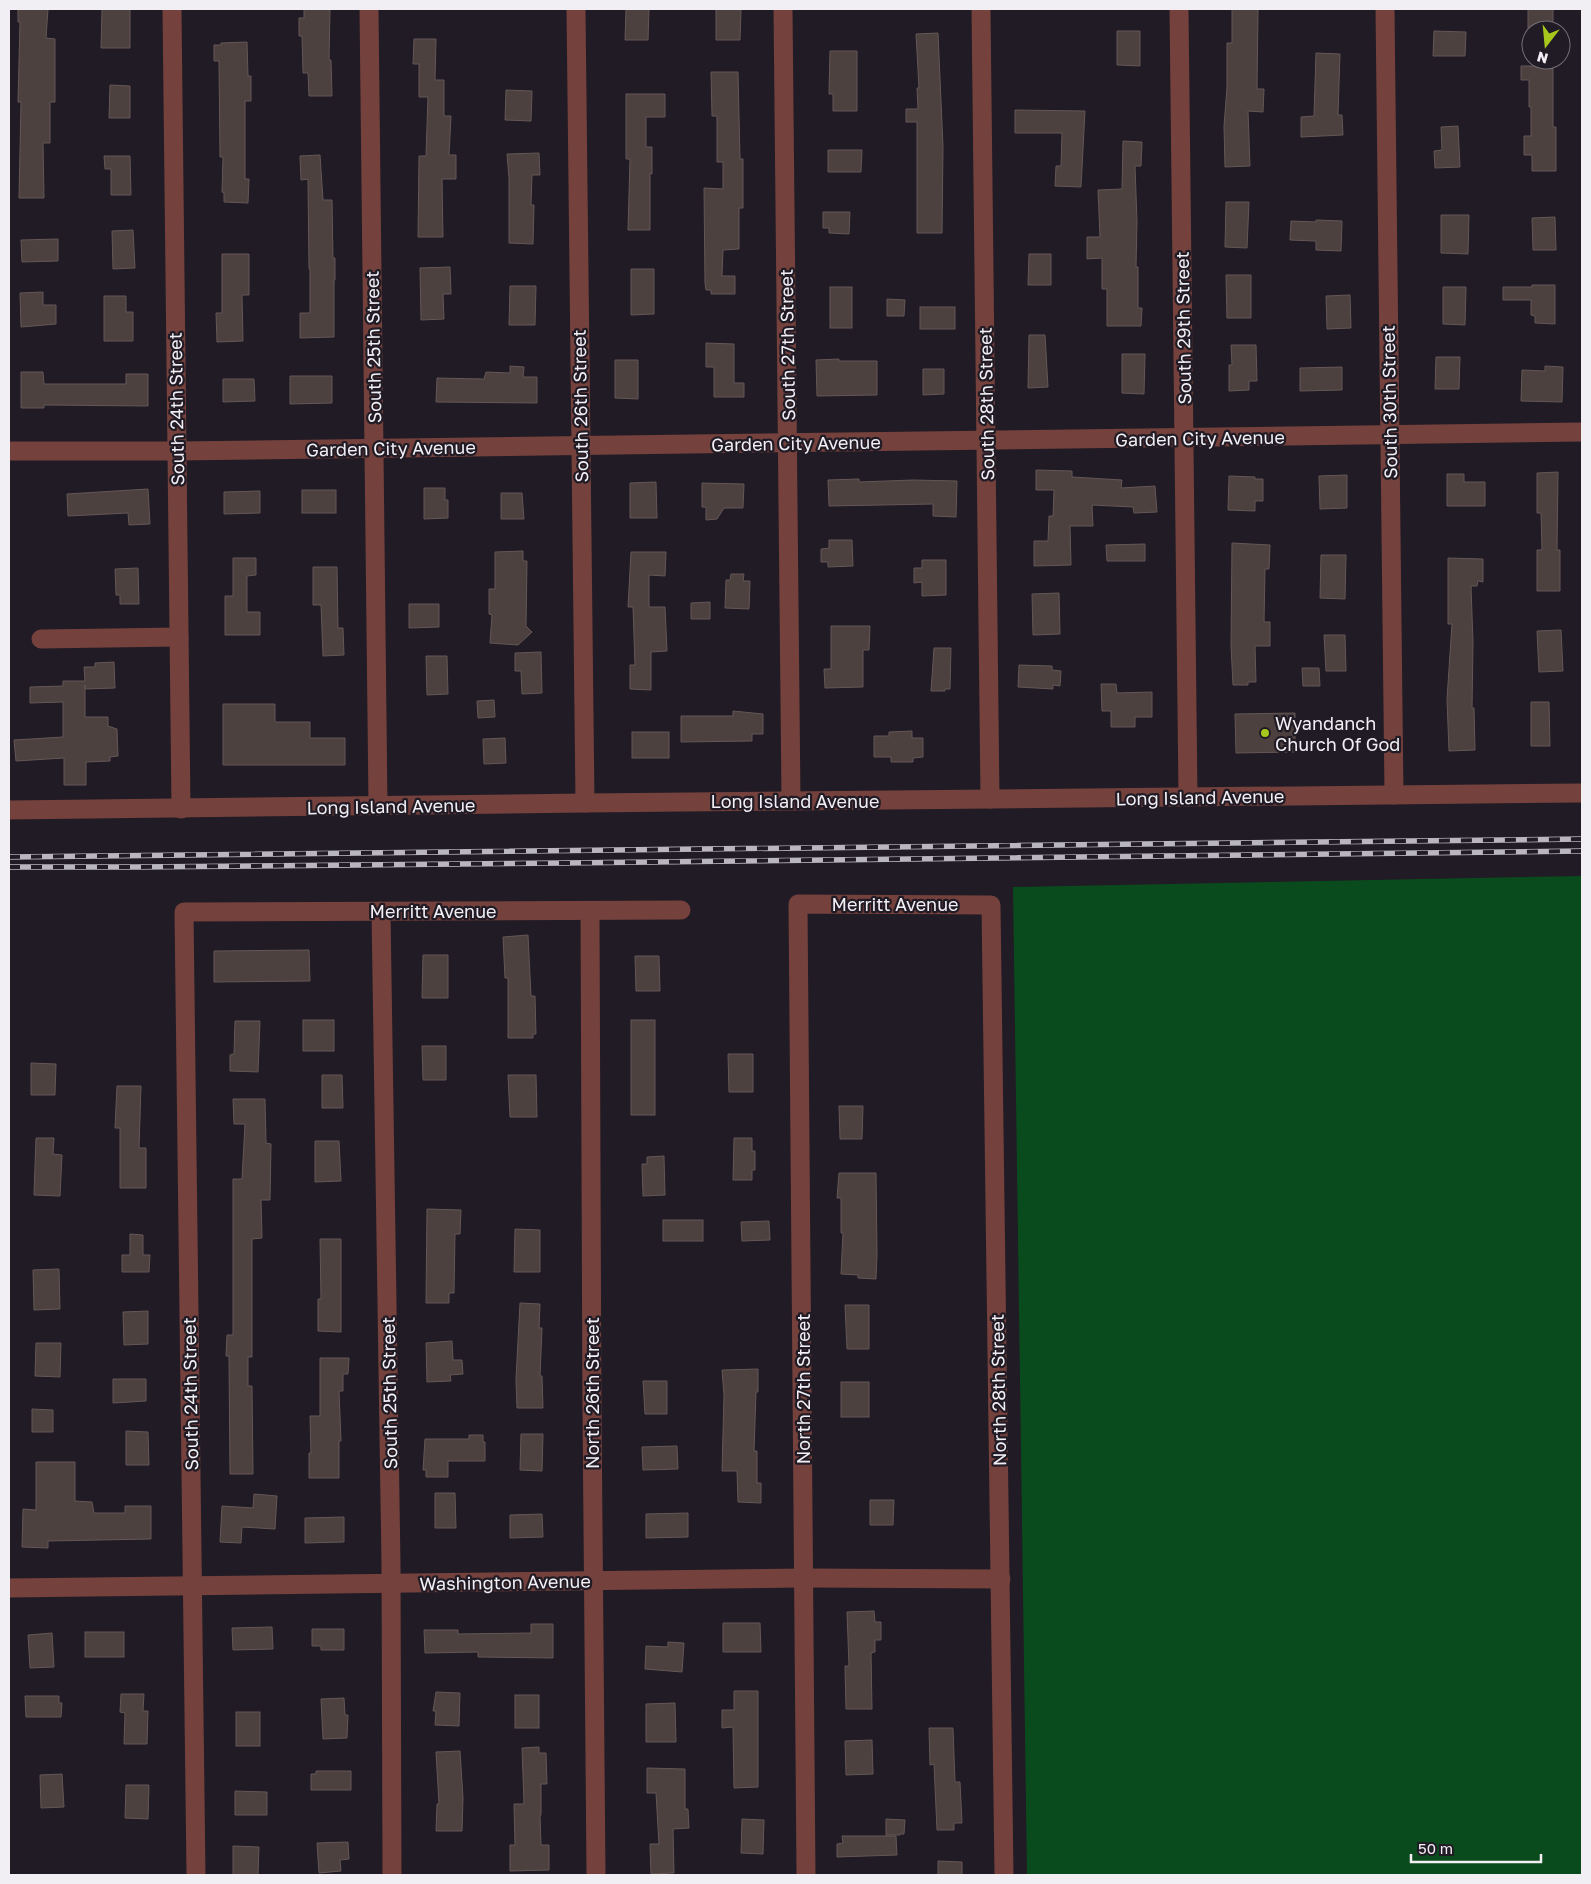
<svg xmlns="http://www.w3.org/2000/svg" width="1591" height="1884" font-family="'Golos Text',sans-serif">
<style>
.green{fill:#0a4b1d}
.building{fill:#4d4140;stroke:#645756}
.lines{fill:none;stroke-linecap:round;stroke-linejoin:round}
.minor{stroke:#74413d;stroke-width:19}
.rail-casing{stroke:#b9b6bd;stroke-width:5.5}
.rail{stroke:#201b24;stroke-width:4;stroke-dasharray:11;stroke-linecap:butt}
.poi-dot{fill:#a8c71c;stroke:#201b24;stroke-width:2}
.labels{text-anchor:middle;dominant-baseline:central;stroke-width:4.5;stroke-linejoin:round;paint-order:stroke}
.street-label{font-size:18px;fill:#f1eef4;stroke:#201b24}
.poi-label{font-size:18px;fill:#f1eef4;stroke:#201b24;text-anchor:start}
</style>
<rect width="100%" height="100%" fill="#201b24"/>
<!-- green -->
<polygon class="green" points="1582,876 1582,1875 1027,1875 1013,887"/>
<!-- building -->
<g class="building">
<polygon points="18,9 48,9 46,38 55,39 55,102 50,102 50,143 43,143 44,198 19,198 21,102 18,102 20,22 18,22"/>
<polygon points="102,9 130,9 130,48 101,48"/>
<polygon points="304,9 330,9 329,60 331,60 332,96 309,96 308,73 303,73 302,36 299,36 299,18 304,18"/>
<polygon points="626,9 649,9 648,40 625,40"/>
<polygon points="716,9 741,9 740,40 716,40"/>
<polygon points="1232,9 1258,9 1257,89 1264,89 1263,112 1248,111 1250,166 1225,167 1224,126 1227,88 1227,43 1232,43"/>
<rect x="1528" y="9" width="25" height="21"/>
<polygon points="1117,31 1140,31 1140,66 1117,65"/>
<polygon points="1434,31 1466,32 1465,56 1433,56"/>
<polygon points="938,33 943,147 942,233 917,233 917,122 906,122 906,109 918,109 917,88 919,88 916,34"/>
<polygon points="414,39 436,39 435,80 444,80 444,116 451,116 449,155 456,155 456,179 442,179 443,237 418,237 419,158 419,156 426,156 428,97 419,97 419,64 413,64"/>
<polygon points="247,42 248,76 251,76 251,101 245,101 245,179 249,179 248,203 224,202 224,193 222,192 223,157 220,157 219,61 214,61 214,45 221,45 221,43"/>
<polygon points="830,51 857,51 857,111 833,111 833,94 829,94"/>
<polygon points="1316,53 1340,54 1338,115 1342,115 1343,135 1301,137 1301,117 1314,116"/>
<polygon points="1521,66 1553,66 1553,127 1556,127 1556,171 1532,171 1532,155 1524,155 1524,136 1531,136 1531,107 1529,107 1529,80 1521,80"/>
<polygon points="711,72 738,72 740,159 743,159 743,208 739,208 739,249 723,250 722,276 735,276 735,294 711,294 711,290 706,290 705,283 704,188 723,189 723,162 717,162 717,116 712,116"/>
<polygon points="110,85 130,86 130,118 109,118"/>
<polygon points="506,90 532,91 531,121 505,120"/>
<polygon points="626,94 665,94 665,117 646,117 646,147 652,147 652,174 650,173 650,230 628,230 630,159 626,159"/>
<polygon points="1015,110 1085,111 1081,187 1055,186 1056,166 1061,166 1062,133 1015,133"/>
<polygon points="1458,126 1460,167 1435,168 1434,151 1442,150 1441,127"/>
<polygon points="1123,141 1142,142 1141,166 1135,166 1137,222 1136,267 1138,267 1138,308 1142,308 1141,326 1107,326 1107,289 1102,289 1102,258 1087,259 1087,237 1100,237 1098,190 1122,189"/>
<polygon points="828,150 862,150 861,172 828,172"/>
<polygon points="539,153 540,175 532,175 531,205 534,205 533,244 509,243 509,178 507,154"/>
<polygon points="320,155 323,200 332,200 333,258 335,258 335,280 334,280 334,337 300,338 300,313 310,313 310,269 309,269 308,179 301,180 300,156"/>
<polygon points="104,156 130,156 131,195 111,195 111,169 105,169"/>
<polygon points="1226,202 1249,202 1247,248 1225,247"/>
<polygon points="823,212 850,212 849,234 829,233 829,228 823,228"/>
<polygon points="1441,215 1469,215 1468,254 1441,253"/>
<polygon points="1555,217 1556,250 1533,250 1532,218"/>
<polygon points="1316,220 1342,221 1341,251 1316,250 1316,241 1290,240 1291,221 1316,222"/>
<polygon points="133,230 135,268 113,269 112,231"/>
<polygon points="58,239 58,261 22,262 21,240"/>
<polygon points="222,254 249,254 249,295 242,295 243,341 217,342 216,313 222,313"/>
<polygon points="1029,254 1051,254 1051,285 1028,285"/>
<polygon points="450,267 451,294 443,294 444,319 421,320 420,268"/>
<polygon points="631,269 654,269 654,314 631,315"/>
<polygon points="1226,275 1251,275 1251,318 1227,318"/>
<polygon points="1532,285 1555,285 1555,324 1535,323 1535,316 1531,315 1531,300 1503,300 1503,287 1532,287"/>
<polygon points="510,286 536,286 535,325 509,325"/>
<rect x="830" y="287" width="22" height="41"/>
<polygon points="1443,287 1466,287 1465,325 1443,324"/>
<polygon points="43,292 43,305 56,305 56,324 21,327 20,293"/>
<polygon points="1350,295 1351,328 1327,329 1326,296"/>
<polygon points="104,296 126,296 126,312 133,312 133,341 104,341"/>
<polygon points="887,299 905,300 904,316 887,316"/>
<rect x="920" y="307" width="35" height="22"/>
<polygon points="1029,335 1045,335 1048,387 1028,388"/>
<polygon points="706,343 734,344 734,383 744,383 744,397 714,397 714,367 706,367"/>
<polygon points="1231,345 1256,345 1257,381 1249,381 1249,390 1229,391 1229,365 1232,365"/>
<polygon points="1122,354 1145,354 1144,394 1122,393"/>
<polygon points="1436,357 1460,357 1459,389 1435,389"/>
<polygon points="839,359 839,361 877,361 877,395 817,396 816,360"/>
<polygon points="615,360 638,360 638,399 615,398"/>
<polygon points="510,366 524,367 523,377 537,377 537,403 436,402 437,378 484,379 486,372 510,373"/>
<polygon points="1545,366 1563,367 1562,402 1521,401 1522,370 1545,371"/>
<polygon points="1342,367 1342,390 1300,391 1300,368"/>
<polygon points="923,369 944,369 944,394 923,395"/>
<polygon points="21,372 43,372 44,384 126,384 126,374 148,374 148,406 44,405 44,408 21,408"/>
<polygon points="290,376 332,376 332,403 290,404"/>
<polygon points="223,379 254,379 255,401 223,402"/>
<polygon points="1036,470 1072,471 1072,477 1122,480 1121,488 1155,486 1157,512 1134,513 1133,507 1092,505 1093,526 1070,526 1071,565 1034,566 1034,541 1048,541 1049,516 1053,516 1054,490 1036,490"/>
<polygon points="1558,472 1557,550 1560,550 1560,591 1537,591 1537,550 1542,550 1541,513 1537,513 1537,473"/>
<polygon points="1447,474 1464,474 1464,482 1485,482 1485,506 1447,506"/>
<polygon points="1347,475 1347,508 1320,509 1319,476"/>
<polygon points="1229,476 1255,477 1255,479 1263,479 1263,501 1255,501 1255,511 1228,510"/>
<polygon points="859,479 859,482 913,480 957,481 956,517 933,516 933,504 829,506 828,480"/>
<polygon points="656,482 657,518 630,518 630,483"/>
<polygon points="702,483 744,484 743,508 724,508 717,519 706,520 706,507 702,507"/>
<polygon points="424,488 445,488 445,500 448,500 448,518 424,519"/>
<polygon points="148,489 150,524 129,525 128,513 68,516 67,494"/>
<rect x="302" y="490" width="34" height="23"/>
<polygon points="260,491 260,513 224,514 224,492"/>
<polygon points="501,493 522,493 524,519 501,519"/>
<polygon points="829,540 852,540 853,566 828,567 828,562 821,562 821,549 829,548"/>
<polygon points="1232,543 1270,545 1269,569 1265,569 1264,622 1270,622 1270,646 1255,646 1256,682 1248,682 1248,685 1233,685 1231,646"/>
<polygon points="1145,544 1145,561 1107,561 1106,545"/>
<polygon points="523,551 523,561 527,561 526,626 532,632 518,645 490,643 492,615 489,614 489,589 495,589 495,552"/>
<polygon points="631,552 666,552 665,576 649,575 649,607 665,607 667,651 651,652 651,690 630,689 630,665 635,665 633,607 628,607"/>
<polygon points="1321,555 1346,555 1345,599 1320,598"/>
<polygon points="233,558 256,558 256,575 247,576 247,612 260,612 260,635 225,635 225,596 233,596"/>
<polygon points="1448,558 1483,559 1483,582 1478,581 1477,586 1471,586 1473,643 1472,708 1474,708 1475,750 1449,751 1447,699 1452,624 1448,624"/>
<polygon points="922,560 946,560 946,595 922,596 922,582 914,583 914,568 922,568"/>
<polygon points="313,567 337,567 338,628 343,628 344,655 323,656 321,605 313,605"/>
<polygon points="138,568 139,604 120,604 120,595 116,595 115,569"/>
<polygon points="731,574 744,574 743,581 750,581 749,609 725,608 726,580 730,580"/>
<polygon points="1059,593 1060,634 1033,635 1032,594"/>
<polygon points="710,602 710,619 691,619 691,603"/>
<polygon points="409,604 439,604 439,627 409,628"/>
<polygon points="831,626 870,626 869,650 863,650 863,687 825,688 824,669 831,669"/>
<polygon points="1561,630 1563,671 1539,672 1537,631"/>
<polygon points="1324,635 1345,635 1346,671 1326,671"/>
<polygon points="934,648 951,648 950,689 945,689 945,691 931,691"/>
<polygon points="541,652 542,693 522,694 521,671 515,671 515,653"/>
<polygon points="426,656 447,656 448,694 427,695"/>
<polygon points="114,662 115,688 85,689 85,685 85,717 108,717 108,726 117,729 118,756 110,757 110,761 86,762 86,785 64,785 64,758 16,761 14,740 63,737 63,702 30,703 30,687 63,686 63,681 85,681 84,667 95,667 95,663"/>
<polygon points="1019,665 1052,666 1052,670 1061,671 1060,686 1053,685 1053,689 1018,687"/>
<polygon points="1302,668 1319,668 1320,686 1303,686"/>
<polygon points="1101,684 1116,684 1117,693 1152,692 1152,717 1135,717 1135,727 1111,727 1111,711 1102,711"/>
<polygon points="494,700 495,717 478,718 477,701"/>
<polygon points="1531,702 1549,702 1550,746 1531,746"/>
<polygon points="223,704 275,704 275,722 310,722 310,738 345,738 345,765 223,765"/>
<polygon points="733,711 763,714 763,734 752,734 752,741 681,742 681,716 733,716"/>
<polygon points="1295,713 1295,752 1236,753 1235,714"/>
<polygon points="912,731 912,738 923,738 923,757 913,758 913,762 891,762 891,757 874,757 874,736 889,736 889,732"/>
<rect x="632" y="732" width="37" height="26"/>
<polygon points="505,738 506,763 484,764 483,739"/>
<polygon points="528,935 531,996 535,996 536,1034 533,1034 533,1038 508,1038 508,978 505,978 503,937"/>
<polygon points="309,950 310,981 214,982 214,951"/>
<polygon points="423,955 448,955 448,998 422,998"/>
<polygon points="635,956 659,956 660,991 636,991"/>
<rect x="303" y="1020" width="31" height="31"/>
<rect x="631" y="1020" width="24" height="95"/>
<polygon points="235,1021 260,1021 258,1072 230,1071 230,1055 234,1054"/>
<polygon points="422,1046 446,1046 446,1080 423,1080"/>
<polygon points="728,1054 753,1054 753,1092 729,1092"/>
<polygon points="31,1063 56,1064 55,1095 31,1095"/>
<polygon points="322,1075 342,1075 343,1108 322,1108"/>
<polygon points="508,1075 536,1075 537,1117 510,1117"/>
<polygon points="117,1086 141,1086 139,1148 146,1148 146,1188 120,1188 120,1128 115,1128"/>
<polygon points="233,1099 265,1099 266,1143 271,1144 270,1200 261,1200 262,1238 252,1239 252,1357 248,1357 248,1386 252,1386 253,1474 230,1474 229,1356 226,1356 227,1335 233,1335 233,1179 242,1179 245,1124 234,1124"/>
<polygon points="839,1106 863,1106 862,1139 840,1139"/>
<polygon points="36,1138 54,1138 53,1154 62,1155 60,1196 34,1195"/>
<polygon points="734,1138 752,1138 752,1151 755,1151 755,1170 752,1170 752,1180 733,1180"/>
<polygon points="315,1141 339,1141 341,1181 315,1182"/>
<polygon points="664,1156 665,1195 643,1196 642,1164 647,1164 647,1157"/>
<polygon points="839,1173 876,1173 877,1254 876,1279 858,1278 858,1275 841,1274 843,1233 841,1233 841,1198 837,1198"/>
<polygon points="427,1209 461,1210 460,1234 455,1234 454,1293 449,1293 449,1303 426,1303"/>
<rect x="663" y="1220" width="40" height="21"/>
<polygon points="769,1221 770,1240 742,1241 741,1222"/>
<polygon points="515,1229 540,1230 540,1272 514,1272"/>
<polygon points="130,1234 143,1235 143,1255 150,1255 149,1272 122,1272 122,1255 130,1255"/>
<polygon points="320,1239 341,1239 341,1332 318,1331 318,1299 321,1299"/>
<polygon points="59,1269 60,1309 34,1310 33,1270"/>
<polygon points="520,1303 540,1304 539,1328 542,1328 540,1376 542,1376 543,1408 517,1408 516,1379"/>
<polygon points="845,1305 869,1305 869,1349 847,1349"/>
<polygon points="148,1311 148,1344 124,1345 123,1312"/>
<polygon points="452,1341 453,1360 462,1360 463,1374 450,1375 451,1381 427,1382 426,1343"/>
<polygon points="36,1343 61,1343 60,1377 35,1376"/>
<polygon points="320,1358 349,1358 348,1374 343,1374 343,1391 339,1391 341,1441 339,1441 339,1478 309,1478 309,1453 311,1453 310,1416 320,1416"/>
<polygon points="758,1369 758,1392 756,1392 754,1451 757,1451 757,1483 761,1483 761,1503 738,1502 737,1471 722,1471 724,1395 722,1370"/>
<polygon points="113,1379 146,1379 146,1401 113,1403"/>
<polygon points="643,1381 667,1381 667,1414 645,1414"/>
<rect x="841" y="1382" width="28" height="35"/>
<polygon points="32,1409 53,1410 53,1432 32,1432"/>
<polygon points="126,1431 148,1432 149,1465 126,1465"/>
<polygon points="521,1434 543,1434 542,1471 520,1470"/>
<polygon points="469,1435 483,1435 483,1442 485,1442 485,1461 448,1461 448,1477 426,1477 426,1470 423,1470 425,1439 469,1439"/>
<polygon points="677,1446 678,1469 643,1470 642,1447"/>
<polygon points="36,1462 75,1462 75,1501 92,1502 94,1513 125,1513 125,1506 151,1506 151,1539 48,1541 48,1548 22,1547 23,1509 36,1510"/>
<polygon points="435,1493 455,1493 456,1528 435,1528"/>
<polygon points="254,1494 277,1496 275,1529 242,1527 241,1543 220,1542 222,1506 253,1508"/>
<polygon points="870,1500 894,1500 893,1525 870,1525"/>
<polygon points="688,1513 688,1537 646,1538 646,1514"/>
<polygon points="542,1514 543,1537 510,1538 510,1515"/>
<polygon points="344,1517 344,1542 305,1543 305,1518"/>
<polygon points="874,1611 875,1622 881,1622 881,1640 875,1640 875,1652 871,1653 872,1709 846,1709 845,1666 849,1666 847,1612"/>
<polygon points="723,1623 760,1623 761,1652 723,1652"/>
<polygon points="531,1624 553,1624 553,1658 478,1657 478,1652 425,1653 424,1630 458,1630 458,1634 531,1633"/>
<polygon points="272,1627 273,1649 233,1650 232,1628"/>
<polygon points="312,1629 344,1629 344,1650 321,1650 321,1646 312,1646"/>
<rect x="85" y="1632" width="39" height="25"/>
<polygon points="52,1633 54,1667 30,1668 28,1635"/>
<polygon points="668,1642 684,1643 682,1672 645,1669 646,1646 668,1647"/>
<polygon points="734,1691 758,1691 758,1787 734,1788 733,1727 722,1728 722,1710 734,1710"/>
<polygon points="436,1692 460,1693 459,1726 435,1725 436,1711 433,1711"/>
<polygon points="121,1694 144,1694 143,1711 148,1711 147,1744 124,1744 125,1713 120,1712"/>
<rect x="515" y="1695" width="24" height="33"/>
<polygon points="25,1696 59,1696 59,1703 62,1703 61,1717 26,1717"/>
<polygon points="344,1698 345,1715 348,1715 347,1738 323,1739 321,1699"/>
<polygon points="675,1703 676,1742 646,1742 646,1704"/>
<rect x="236" y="1712" width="24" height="34"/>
<polygon points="929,1728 953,1728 955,1782 960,1782 962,1823 954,1823 954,1830 937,1830 934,1764 930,1765"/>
<polygon points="872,1740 873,1774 846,1775 845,1741"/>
<polygon points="539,1747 539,1753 546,1753 547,1784 541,1784 541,1815 540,1816 541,1845 549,1845 549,1870 510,1871 510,1845 515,1845 514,1804 524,1804 522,1748"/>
<polygon points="460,1751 463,1798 462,1831 436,1831 437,1804 439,1804 436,1752"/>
<polygon points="647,1768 685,1769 685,1809 688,1809 689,1828 673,1829 674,1873 651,1874 650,1844 659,1844 656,1793 647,1793"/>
<polygon points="316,1771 351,1771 351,1790 311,1790 311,1774 316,1774"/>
<polygon points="62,1774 64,1807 41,1808 40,1775"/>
<polygon points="126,1785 149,1785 148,1819 125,1818"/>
<polygon points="235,1791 267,1792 267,1815 235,1815"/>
<polygon points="742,1819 764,1820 763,1854 741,1853"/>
<polygon points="886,1819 905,1820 904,1834 900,1834 900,1835 886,1835"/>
<polygon points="842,1836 896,1836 897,1855 837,1857 837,1844 843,1843"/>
<polygon points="348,1842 349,1859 340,1860 341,1871 319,1873 317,1843"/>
<polygon points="233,1846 259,1847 258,1875 233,1875"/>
<polygon points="938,1861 962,1862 962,1875 938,1875"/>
</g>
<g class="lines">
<!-- minor -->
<g class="minor">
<polyline points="172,9 181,809"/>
<polyline points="369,9 378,806"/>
<polyline points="576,9 585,803"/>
<polyline points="783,9 791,801"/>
<polyline points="981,9 990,799"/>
<polyline points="1179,9 1188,797"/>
<polyline points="1385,9 1394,795"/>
<polyline points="9,451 177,451 1582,432"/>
<polyline points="41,639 179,637"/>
<polyline points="9,810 585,803 1582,793"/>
<polyline points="381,911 391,1565 392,1875"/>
<path d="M590 911C592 1232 591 1554 596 1875"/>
<polyline points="9,1588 804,1578 1001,1579"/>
<polyline points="196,1875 184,912 681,910"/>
<polyline points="806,1875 798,904 991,905 1004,1875"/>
</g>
<defs>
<g id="rail">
<polyline points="9,857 1582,839"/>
<polyline points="9,867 136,867 564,863 1582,851"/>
</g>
</defs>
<!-- rail casing -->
<use href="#rail" class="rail-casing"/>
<!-- rail -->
<use href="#rail" class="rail"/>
</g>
<!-- markers -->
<circle class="poi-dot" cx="1265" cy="733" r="5"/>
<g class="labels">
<!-- street labels -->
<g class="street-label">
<text transform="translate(1183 328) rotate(-91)">South 29th Street</text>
<text transform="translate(787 345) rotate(-91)">South 27th Street</text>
<text transform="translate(373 347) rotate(-91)">South 25th Street</text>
<text transform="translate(1389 402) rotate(-91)">South 30th Street</text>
<text transform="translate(986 404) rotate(-91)">South 28th Street</text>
<text transform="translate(580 406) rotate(-91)">South 26th Street</text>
<text transform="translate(176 409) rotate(-91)">South 24th Street</text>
<text transform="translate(1200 438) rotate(-1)">Garden City Avenue</text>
<text transform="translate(796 443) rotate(-1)">Garden City Avenue</text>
<text transform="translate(391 448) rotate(-1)">Garden City Avenue</text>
<text transform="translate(1200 797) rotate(-1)">Long Island Avenue</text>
<text x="795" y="801">Long Island Avenue</text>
<text transform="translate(391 806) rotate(-1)">Long Island Avenue</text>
<text x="895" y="904">Merritt Avenue</text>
<text x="433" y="911">Merritt Avenue</text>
<text transform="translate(803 1389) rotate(-90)">North 27th Street</text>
<text transform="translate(998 1390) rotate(-91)">North 28th Street</text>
<text transform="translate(389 1393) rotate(-91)">South 25th Street</text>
<text transform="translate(592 1393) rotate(-90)">North 26th Street</text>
<text transform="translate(190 1394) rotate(-91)">South 24th Street</text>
<text transform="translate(505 1582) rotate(-1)">Washington Avenue</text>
</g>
<!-- poi labels -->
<g class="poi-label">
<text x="1275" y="723">Wyandanch<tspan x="1275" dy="21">Church Of God</tspan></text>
</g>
</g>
<!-- border -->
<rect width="1591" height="1884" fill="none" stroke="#f1eef4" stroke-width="20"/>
<!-- north arrow -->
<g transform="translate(1546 45) rotate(196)"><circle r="24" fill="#201b24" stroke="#746f77"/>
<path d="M0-4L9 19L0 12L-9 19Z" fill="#a8c71c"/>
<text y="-8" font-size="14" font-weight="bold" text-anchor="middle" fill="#f1eef4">N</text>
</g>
<!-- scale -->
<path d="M1411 1854v8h130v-8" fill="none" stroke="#f1eef4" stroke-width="2.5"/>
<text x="1418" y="1854" font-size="15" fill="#f1eef4" stroke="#201b24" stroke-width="4" paint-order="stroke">50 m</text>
</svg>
